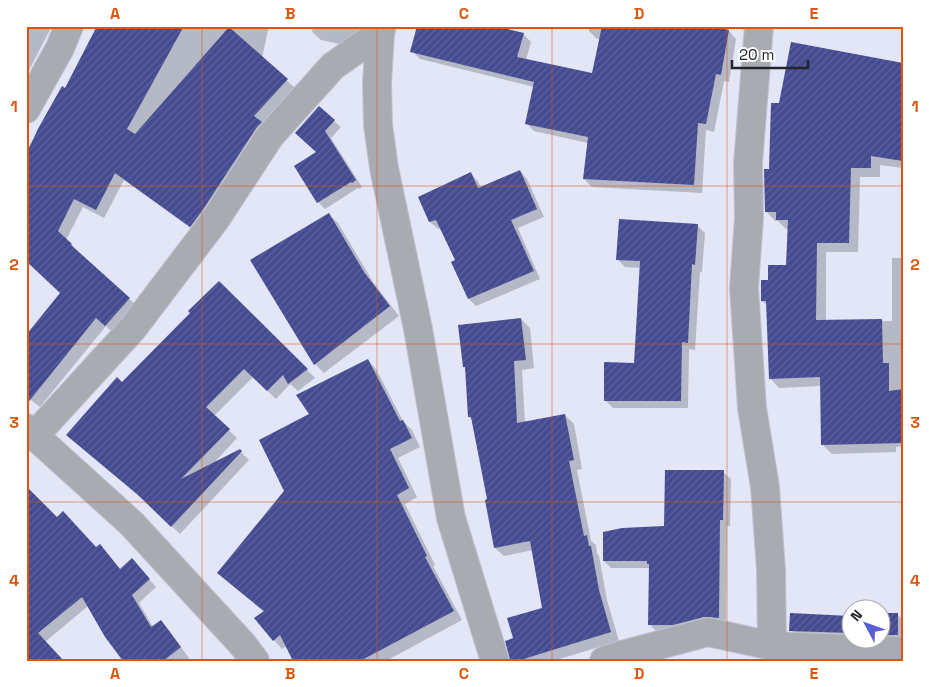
<svg xmlns="http://www.w3.org/2000/svg" width="929" height="687" font-family="'Space Grotesk',sans-serif">
<style>
.shadow{fill:#0003}
.building{fill:url(#building-hatch)}
.lines{fill:none;stroke-linecap:round;stroke-linejoin:round}
.minor-casing{stroke:#c0c3d2;stroke-width:30}
.minor{stroke:#a9abb2;stroke-width:28}
.grid{fill:none;stroke:#de560e;stroke-width:1;stroke-opacity:0.55}
.neatline{fill:none;stroke:#de560e;stroke-width:2}
.grid-label{font-size:16px;text-anchor:middle;font-weight:bold;fill:#de560e}
</style>
<defs>
<pattern id="building-hatch" width="6" height="6" patternUnits="userSpaceOnUse" patternTransform="scale(1.25)"><rect width="6" height="6" fill="#444b91"/><path d="M-1 1l2-2M0 6l6-6M5 7l2-2" fill="none" stroke="#5c629a"/></pattern>
</defs>
<rect width="100%" height="100%" fill="#e3e6f7"/>
<!-- shadow -->
<g class="shadow">
<polygon points="26,26 52,26 26,76"/>
<polygon points="94,26 269,26 262,58 295,88 199,234 124,180 104,218 83,207 66,240 138,307 114,334 106,326 40,407 26,396 61,293 28,261 27,262 26,261 26,156 66,90 97,29"/>
<polygon points="313,26 361,26 356,45 353,47 321,40 312,32"/>
<polygon points="589,26 729,26 728,30 736,39 729,82 724,81 714,132 706,130 702,193 592,187 584,179 588,143 534,131 526,123 534,87 420,59 412,51 523,34 531,42 526,60 593,75 601,39 597,39 589,31"/>
<polygon points="903,52 903,168 880,165 880,177 860,177 858,252 826,252 826,322 892,321 892,258 903,258 903,446 896,447 896,452 832,454 822,444 821,386 779,388 770,378 768,306 762,301 769,281 788,267 789,229 786,229 778,221 775,221 766,211 770,170 780,105 901,64"/>
<polygon points="319,108 341,127 331,138 362,187 360,189 358,188 325,209 318,202 318,153"/>
<polygon points="520,171 527,179 544,217 518,228 540,279 476,306 469,299 457,260 441,228 438,229 430,222 420,198 470,174 478,181 481,188"/>
<polygon points="328,214 338,223 373,282 399,316 324,373 315,364"/>
<polygon points="697,225 705,233 702,272 700,272 695,350 689,349 688,408 613,408 605,400 635,364 641,268 625,267 617,259"/>
<polygon points="219,282 315,378 298,391 290,384 276,399 253,377 214,416 237,438 212,465 240,451 249,460 180,534 147,503 76,443 123,384 191,314"/>
<polygon points="521,319 530,328 534,368 522,370 525,423 565,415 574,424 582,469 577,470 591,541 596,545 597,554 599,556 607,600 619,641 553,661 511,661 515,639 543,608 533,550 504,556 495,548 488,500 474,421 469,417 466,368 464,367"/>
<polygon points="367,360 376,369 403,421 412,430 420,447 398,458 417,497 405,504 435,565 433,566 462,620 386,661 294,661 287,646 282,649 274,640 264,612 228,582 219,573 285,491 311,415"/>
<polygon points="723,472 731,479 730,526 727,526 726,625 657,632 650,625 650,568 611,568 604,561 665,527"/>
<polygon points="57,519 97,548 121,570 139,568 156,587 139,603 153,627 161,621 168,629 191,661 124,661 88,606 45,642 26,661"/>
<polygon points="882,614 897,614 902,619 903,640 882,639"/>
<polygon points="852,615 852,638 797,636 792,631 851,617"/>
</g>
<!-- building -->
<g class="building">
<polygon points="97,26 184,26 127,129 135,134 229,27 288,79 254,116 262,122 257,127 202,211 190,227 115,173 96,210 74,199 58,231 72,244 71,245 130,298 105,326 96,318 26,405 26,335 60,293 26,261 26,154 39,127 62,86 65,88"/>
<polygon points="417,26 495,26 524,33 517,57 592,73 602,26 708,26 729,30 721,75 716,74 706,124 698,123 694,185 583,179 588,137 525,124 534,82 410,52"/>
<polygon points="791,42 903,63 903,161 871,156 871,168 851,168 849,243 817,243 816,320 882,319 883,363 889,363 889,391 903,389 903,443 821,445 820,377 769,379 766,301 761,301 761,280 768,280 768,265 786,265 788,220 776,220 776,212 765,212 764,169 769,169 771,103 779,103"/>
<polygon points="319,106 335,120 325,131 356,180 352,183 351,182 317,203 294,166 316,152 295,133"/>
<polygon points="520,170 537,209 511,220 534,271 468,299 451,262 455,260 436,220 429,222 418,197 471,172 478,188"/>
<polygon points="329,213 364,272 390,306 314,365 250,260"/>
<polygon points="619,219 698,224 695,265 692,264 688,343 682,342 681,401 604,401 604,362 634,363 640,261 616,260"/>
<polygon points="219,281 308,369 288,384 283,375 267,391 244,369 206,407 230,429 181,479 240,449 242,451 171,527 137,494 66,435 117,377 122,382 190,313 188,311"/>
<polygon points="521,318 526,360 514,361 517,423 565,414 574,460 569,461 584,536 587,535 589,546 591,546 599,590 611,632 517,661 510,661 505,641 513,638 507,618 542,608 530,541 494,548 485,500 487,499 471,417 468,417 465,367 463,367 458,325"/>
<polygon points="368,359 400,421 403,420 412,438 390,449 409,488 397,495 427,556 425,557 454,611 360,661 293,661 280,635 273,641 254,618 264,611 217,573 284,491 259,440 309,414 296,395"/>
<polygon points="665,470 724,470 723,520 720,520 719,618 704,617 673,625 648,625 649,564 647,564 647,561 603,561 603,532 622,528 664,526"/>
<polygon points="26,486 57,517 63,511 96,547 100,544 120,569 132,558 150,579 132,595 151,627 161,620 181,647 163,661 123,661 105,637 82,597 38,633 64,661 26,661"/>
<polygon points="790,613 850,616 850,614 852,614 852,633 789,631"/>
<rect x="882" y="613" width="16" height="22"/>
</g>
<g class="lines">
<defs>
<g id="minor">
<polyline points="382,26 380,33 377,83 378,125 384,168 418,329 451,518 495,661"/>
<polyline points="759,26 748,163 749,218 744,288 752,408 765,487 771,570 772,646"/>
<polyline points="26,109 60,48 69,26"/>
<polyline points="26,428 132,524 243,645 255,661"/>
<polyline points="35,435 133,328 215,220 270,136 333,66 380,33"/>
<polyline points="604,661 618,656 708,632 772,646 903,651"/>
</g>
</defs>
<!-- minor casing -->
<use href="#minor" class="minor-casing"/>
<!-- minor -->
<use href="#minor" class="minor"/>
</g>
<!-- grid -->
<path class="grid" d="M202 26V661M377 26V661M552 26V661M727 26V661M26 186H903M26 344H903M26 502H903"/>
<!-- border -->
<rect width="929" height="687" fill="none" stroke="#ffffff" stroke-width="55"/>
<!-- north arrow -->
<g transform="translate(866 624) rotate(311)"><circle r="24" fill="#ffffff" stroke="#a7a7aa"/>
<path d="M0-4L9 19L0 12L-9 19Z" fill="#5960d7"/>
<text y="-8" font-size="14" font-weight="bold" text-anchor="middle" fill="#23242a">N</text>
</g>
<!-- scale -->
<path d="M732 60v8h76v-8" fill="none" stroke="#23242a" stroke-width="2.5"/>
<text x="739" y="60" font-size="15" fill="#23242a" stroke="#ffffff" stroke-width="4" paint-order="stroke">20 m</text>
<rect x="28" y="28" width="874" height="632" class="neatline"/>
<g class="grid-label">
<text x="115" y="19">A</text>
<text x="290" y="19">B</text>
<text x="464" y="19">C</text>
<text x="639" y="19">D</text>
<text x="814" y="19">E</text>
<text x="14" y="112">1</text>
<text x="915" y="112">1</text>
<text x="14" y="270">2</text>
<text x="915" y="270">2</text>
<text x="14" y="428">3</text>
<text x="915" y="428">3</text>
<text x="14" y="586">4</text>
<text x="915" y="586">4</text>
<text x="115" y="679">A</text>
<text x="290" y="679">B</text>
<text x="464" y="679">C</text>
<text x="639" y="679">D</text>
<text x="814" y="679">E</text>
</g>
</svg>
